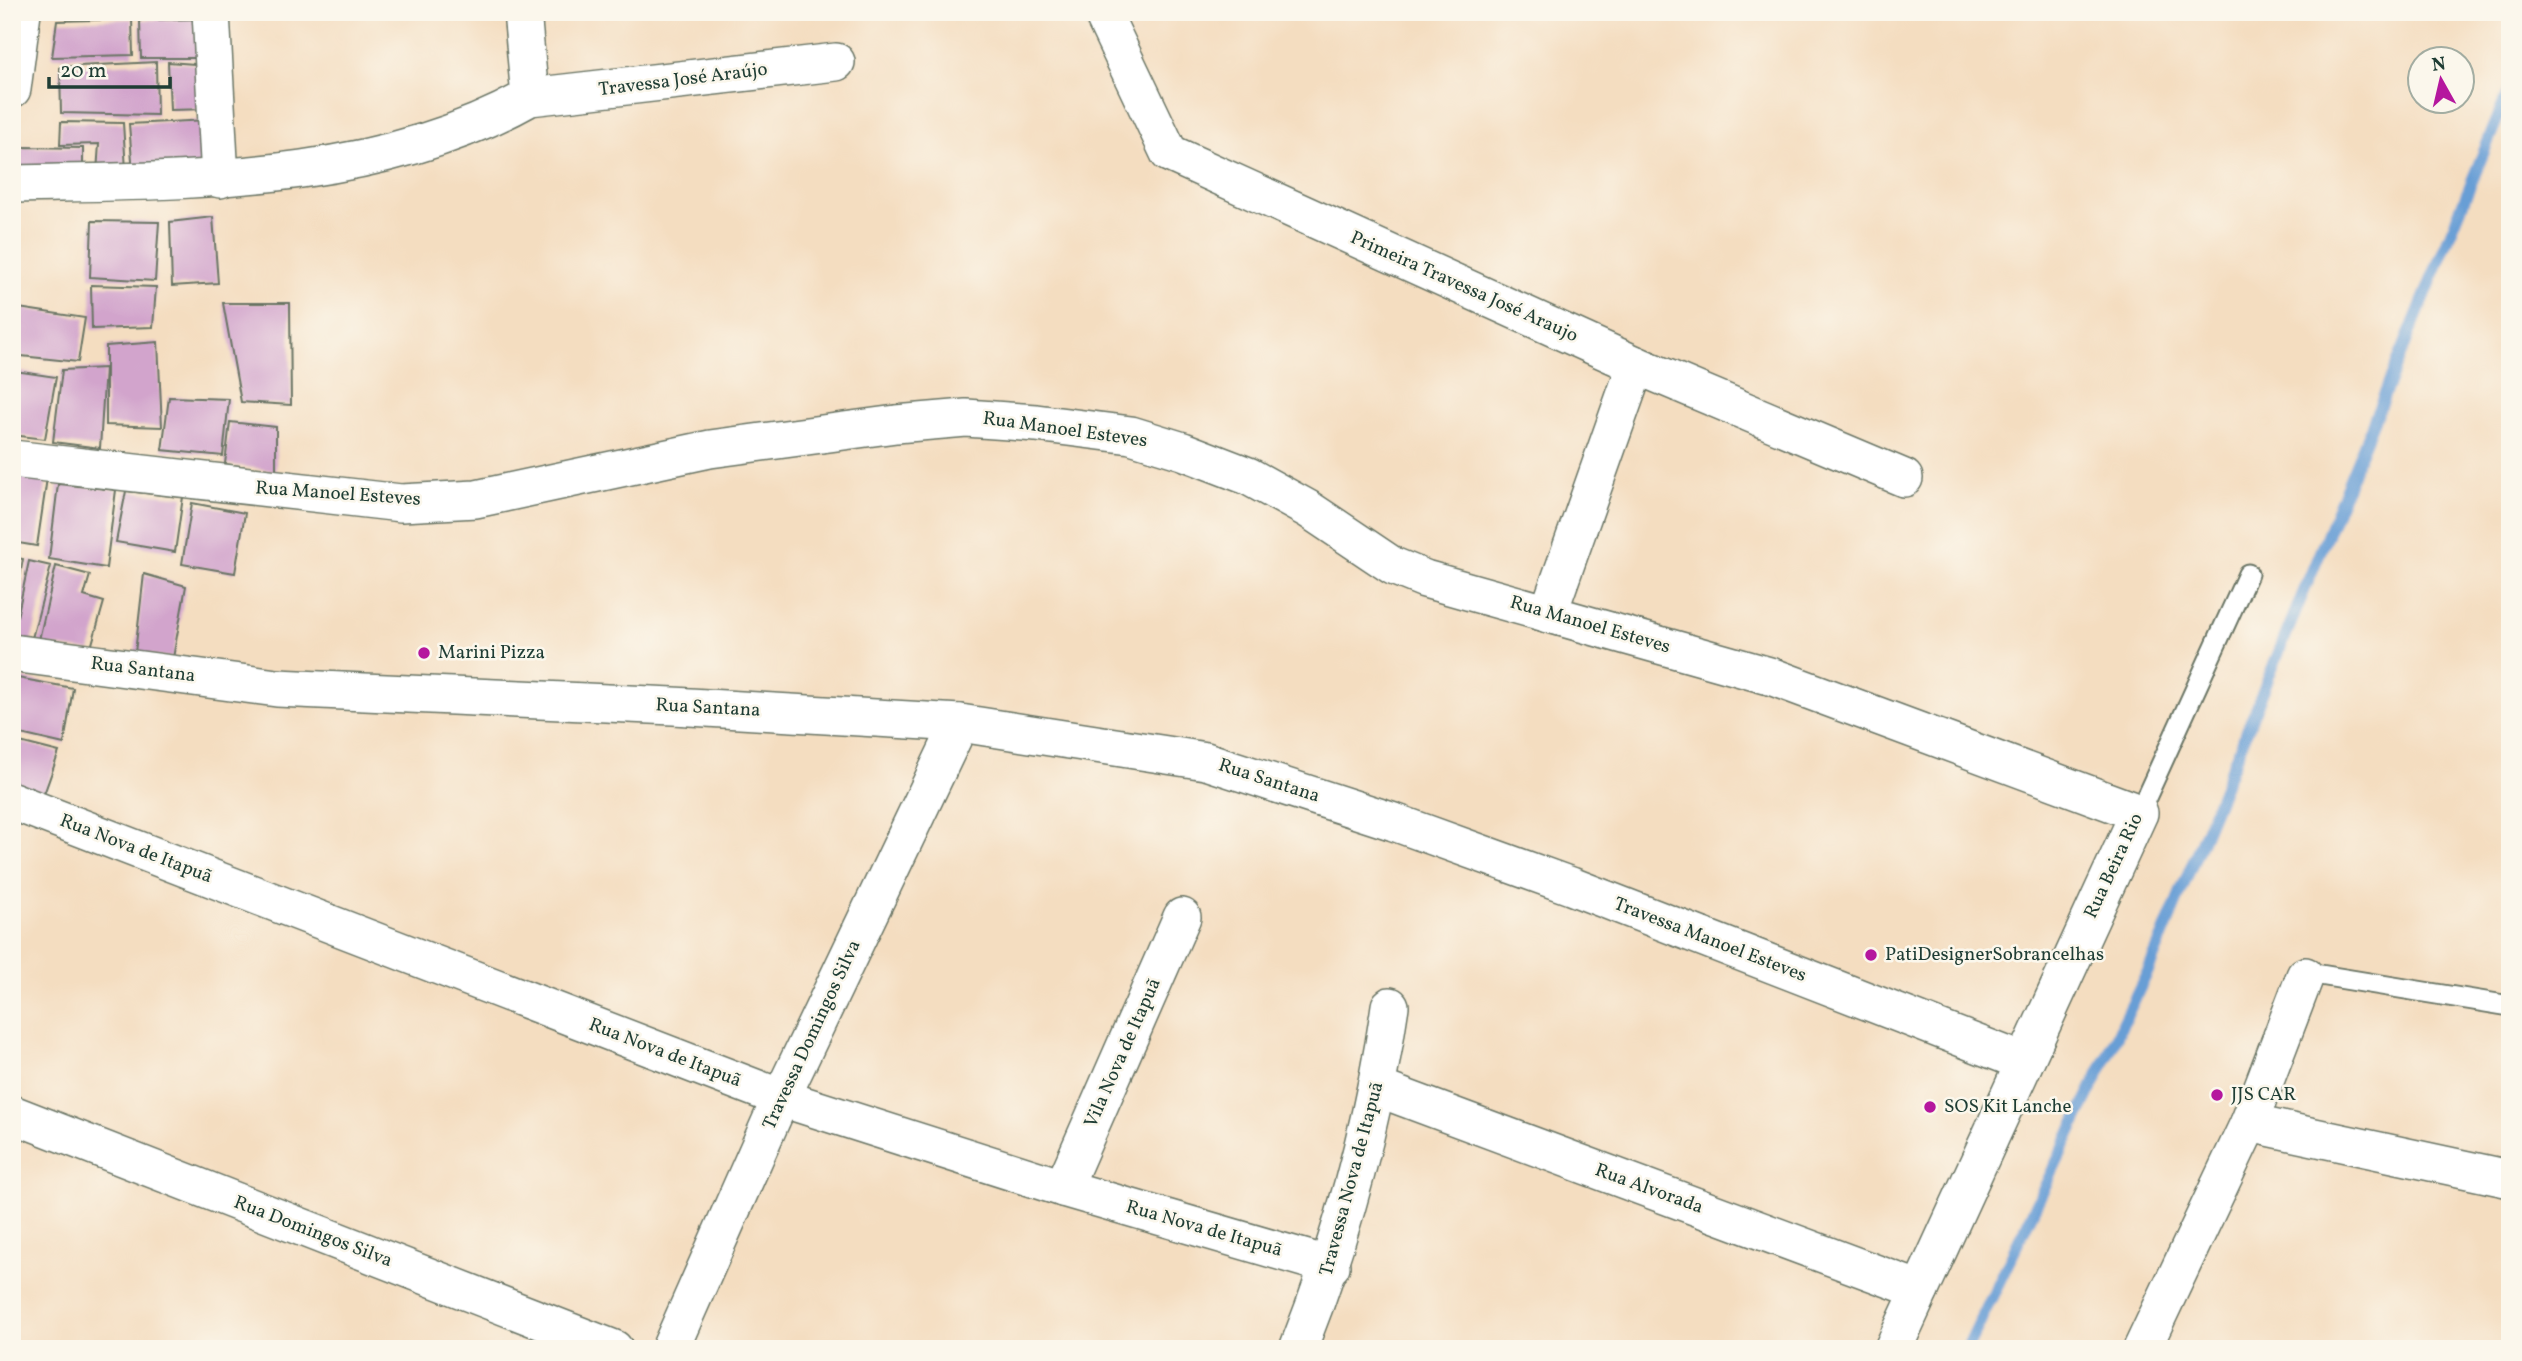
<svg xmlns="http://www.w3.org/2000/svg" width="2522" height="1361" font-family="Vollkorn,serif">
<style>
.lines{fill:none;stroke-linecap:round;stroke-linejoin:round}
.stream{stroke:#689ed5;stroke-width:12}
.building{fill:#d2a4cc}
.service-casing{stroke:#6a7565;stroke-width:23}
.minor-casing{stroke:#6a7565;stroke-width:40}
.service{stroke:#fff;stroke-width:19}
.minor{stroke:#fff;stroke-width:37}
.poi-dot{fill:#b5179e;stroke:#fbf7ec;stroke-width:2.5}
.labels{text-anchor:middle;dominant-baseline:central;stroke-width:5;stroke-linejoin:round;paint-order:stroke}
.street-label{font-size:19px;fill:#1f3d34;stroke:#fbf7ec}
.poi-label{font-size:19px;fill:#1f3d34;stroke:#fbf7ec;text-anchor:start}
</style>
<rect width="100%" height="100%" fill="#fbf7ec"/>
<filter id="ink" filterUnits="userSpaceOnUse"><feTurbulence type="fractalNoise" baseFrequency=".0143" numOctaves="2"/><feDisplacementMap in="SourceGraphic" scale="14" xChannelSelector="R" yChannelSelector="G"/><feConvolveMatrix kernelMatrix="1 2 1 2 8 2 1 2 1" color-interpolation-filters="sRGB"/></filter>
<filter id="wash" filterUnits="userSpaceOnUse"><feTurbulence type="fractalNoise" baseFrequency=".00686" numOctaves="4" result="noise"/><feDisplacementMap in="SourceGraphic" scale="28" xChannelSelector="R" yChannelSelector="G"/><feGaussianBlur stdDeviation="1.57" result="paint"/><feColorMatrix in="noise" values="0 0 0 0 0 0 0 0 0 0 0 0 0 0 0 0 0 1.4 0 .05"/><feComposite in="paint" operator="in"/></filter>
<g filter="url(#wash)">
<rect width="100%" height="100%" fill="#f4ddc0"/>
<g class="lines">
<!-- stream -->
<polyline class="stream" points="1967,1349 2150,967 2510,88"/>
</g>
<g id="blocks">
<!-- building -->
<g class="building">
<polygon points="132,19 133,55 52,57 57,21"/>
<polygon points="205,19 207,58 141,58 140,20"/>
<polygon points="156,62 157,115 61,113 60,67"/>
<polygon points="168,62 208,65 209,109 170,110"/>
<polygon points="208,120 212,170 133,172 129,124"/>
<polygon points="61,122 123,123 126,170 97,172 99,144 60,145"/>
<polygon points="22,147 83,148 83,172 15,175"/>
<polygon points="213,217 218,283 172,286 170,222"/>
<polygon points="92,221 159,222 155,281 90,277"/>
<polygon points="91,285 156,287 153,327 92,329"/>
<polygon points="223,303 290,303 291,405 241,402"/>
<polygon points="12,307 85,318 78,362 12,355"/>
<polygon points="158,342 162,427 106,425 106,346"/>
<polygon points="105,368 100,448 53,442 62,370"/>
<polygon points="15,371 56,377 45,439 12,435"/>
<polygon points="169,397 229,399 223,456 162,450"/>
<polygon points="230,422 276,427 276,471 225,464"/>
<polygon points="12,472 47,478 37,546 12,542"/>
<polygon points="58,484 116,490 106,568 49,559"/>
<polygon points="126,491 183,497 175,552 116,542"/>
<polygon points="192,503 245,513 235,573 182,564"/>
<polygon points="12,557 23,559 14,610 12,609"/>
<polygon points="29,561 51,566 31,642 13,636"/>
<polygon points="56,566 90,575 84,596 104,602 90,651 38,644"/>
<polygon points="144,574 186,586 173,658 135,653"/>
<polygon points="12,677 73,688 64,744 12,732"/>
<polygon points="12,740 59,752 43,797 12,789"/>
</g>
</g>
</g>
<g filter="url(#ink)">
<use href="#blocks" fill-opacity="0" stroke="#6a7565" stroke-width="2"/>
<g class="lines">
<defs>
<g id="service">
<polyline points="2139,813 2248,574"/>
<polyline points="2305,976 2314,974 2510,1006"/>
</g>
<g id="minor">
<polyline points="211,12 220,179"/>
<polyline points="522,12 530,97"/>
<polyline points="1102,12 1169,153 1636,365 1904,478"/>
<polyline points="12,89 22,12"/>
<path d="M12 184C186 180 374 185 530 97L836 62"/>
<polyline points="12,459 401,503 476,499 710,449 896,424 966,418 1036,423 1131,435 1183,451 1248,476 1308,509 1393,566 1425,579 1773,677 2139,813 1893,1349"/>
<polyline points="1548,614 1636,365"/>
<polyline points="12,653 277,688 673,706 960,723 1206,761 1394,822 1571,886 2024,1062"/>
<polyline points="12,801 781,1098 1063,1188 1331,1266"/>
<polyline points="1378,1088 1920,1290"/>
<polyline points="12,1114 614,1349"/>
<polyline points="2249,1123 2510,1179"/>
<polyline points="1063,1188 1182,917"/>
<polyline points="670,1349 781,1098 960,723"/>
<path d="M1298 1349C1342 1238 1373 1124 1390 1006"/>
<polyline points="2142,1349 2249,1123 2305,976"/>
</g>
</defs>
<!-- service casing -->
<use href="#service" class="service-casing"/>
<!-- minor casing -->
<use href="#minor" class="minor-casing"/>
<!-- service -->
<use href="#service" class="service"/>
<!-- minor -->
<use href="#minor" class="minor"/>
</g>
</g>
<!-- markers -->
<g class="poi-dot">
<circle cx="424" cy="653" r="7"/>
<circle cx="1871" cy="955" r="7"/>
<circle cx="2217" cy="1095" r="7"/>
<circle cx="1930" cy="1107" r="7"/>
</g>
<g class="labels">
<!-- street labels -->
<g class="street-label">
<text transform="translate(683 80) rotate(-7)">Travessa José Araújo</text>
<text transform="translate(1464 287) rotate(24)">Primeira Travessa José Araujo</text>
<text transform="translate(1065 430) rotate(8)">Rua Manoel Esteves</text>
<text transform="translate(338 494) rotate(4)">Rua Manoel Esteves</text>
<text transform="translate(1590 625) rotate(16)">Rua Manoel Esteves</text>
<text transform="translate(143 670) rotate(7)">Rua Santana</text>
<text transform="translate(708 708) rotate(3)">Rua Santana</text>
<text transform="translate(1269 781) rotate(18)">Rua Santana</text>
<text transform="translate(136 849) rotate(21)">Rua Nova de Itapuã</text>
<text transform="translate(2114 866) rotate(-65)">Rua Beira Rio</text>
<text transform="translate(1710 940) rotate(21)">Travessa Manoel Esteves</text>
<text transform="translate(812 1035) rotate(-65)">Travessa Domingos Silva</text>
<text transform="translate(665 1053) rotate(21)">Rua Nova de Itapuã</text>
<text transform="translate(1123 1053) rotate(-66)">Vila Nova de Itapuã</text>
<text transform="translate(1352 1179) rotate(-75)">Travessa Nova de Itapuã</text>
<text transform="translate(1649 1189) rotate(20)">Rua Alvorada</text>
<text transform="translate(1204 1229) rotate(16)">Rua Nova de Itapuã</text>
<text transform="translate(313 1232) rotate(21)">Rua Domingos Silva</text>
</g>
<!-- poi labels -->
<g class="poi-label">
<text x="438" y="653">Marini Pizza</text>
<text x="1885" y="955">PatiDesignerSobrancelhas</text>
<text x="2231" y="1095">JJS CAR</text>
<text x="1944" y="1107">SOS Kit Lanche</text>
</g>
</g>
<!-- margin -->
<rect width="2522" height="1361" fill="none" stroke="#fbf7ec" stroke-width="42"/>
<!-- north arrow -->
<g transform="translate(2441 80) rotate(352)"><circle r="33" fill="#fbf7ec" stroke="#a3ada2" stroke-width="2"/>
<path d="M0-5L12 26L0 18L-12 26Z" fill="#b5179e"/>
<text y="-10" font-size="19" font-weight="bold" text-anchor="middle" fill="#1f3d34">N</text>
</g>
<!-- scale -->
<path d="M49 77v10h121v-10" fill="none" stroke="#1f3d34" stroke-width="3.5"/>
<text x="60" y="77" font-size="21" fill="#1f3d34" stroke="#fbf7ec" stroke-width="5" paint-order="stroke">20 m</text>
</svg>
